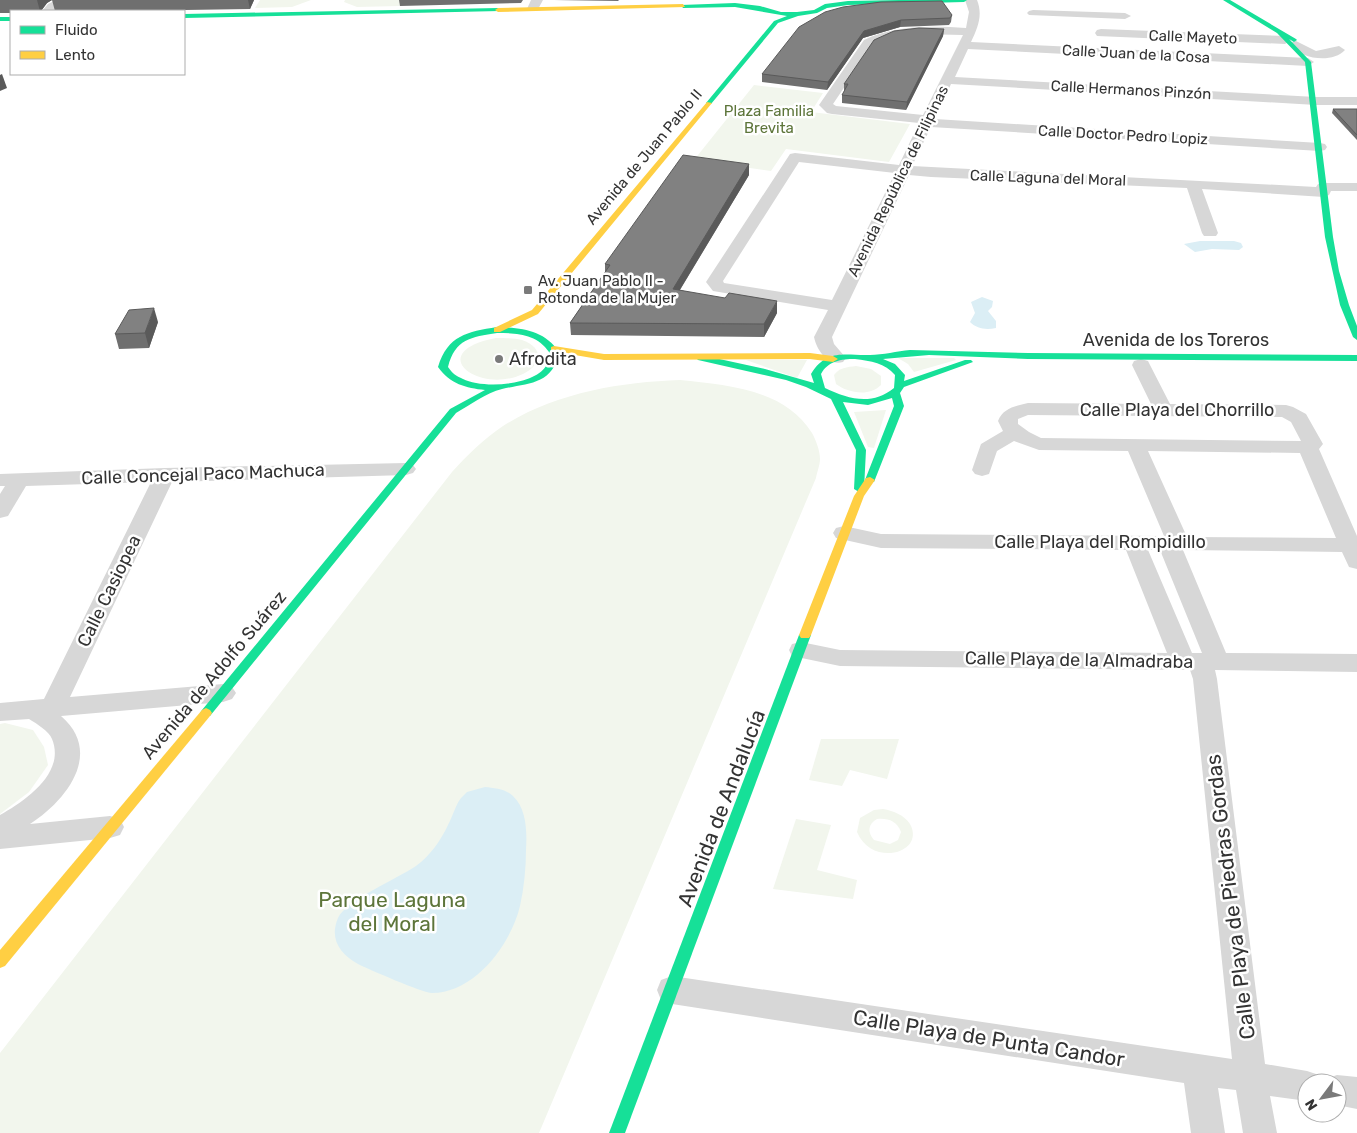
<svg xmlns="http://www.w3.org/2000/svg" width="1357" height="1133" font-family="Rubik,sans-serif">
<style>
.green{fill:#f2f6ed;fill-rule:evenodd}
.water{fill:#dbeef5}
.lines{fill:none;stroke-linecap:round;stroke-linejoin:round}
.street{fill:#d7d7d7;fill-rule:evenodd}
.fast{fill:#16e098;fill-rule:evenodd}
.slow{fill:#ffcf43;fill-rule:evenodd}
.wall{fill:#6f6f6f}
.shaded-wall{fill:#5a5a5a}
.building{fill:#818181;stroke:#5a5a5a}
.poi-dot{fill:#7a7a7a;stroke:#fff;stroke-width:2}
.labels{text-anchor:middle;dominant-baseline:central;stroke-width:5;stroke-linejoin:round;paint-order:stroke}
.far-street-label{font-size:15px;fill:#333;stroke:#fff}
.far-park-label{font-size:15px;fill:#5d753a;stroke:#fff}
.far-poi-label{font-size:15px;fill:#333;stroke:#fff;text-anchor:start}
.street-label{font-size:18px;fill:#333;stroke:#fff}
.poi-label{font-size:18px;fill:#333;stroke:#fff;text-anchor:start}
.near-street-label{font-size:21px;fill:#333;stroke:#fff}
.near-park-label{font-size:21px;fill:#5d753a;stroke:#fff}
</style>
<rect width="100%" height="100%" fill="#fff"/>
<!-- green -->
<g class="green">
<polygon points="260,0 311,0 292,7 255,8"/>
<polygon points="345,0 402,0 400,6 357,7 344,2"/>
<polygon points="754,85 823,93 811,112 910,124 889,162 786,149 771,171 694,160"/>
<path d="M496 338C504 338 514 338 522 340 544 348 543 364 523 374 478 395 423 352 496 338Z"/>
<polygon points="898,358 954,358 956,360 914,372 908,364"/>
<polygon points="746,360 807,360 797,378"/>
<path d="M856 366 871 369 881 376V385C869 397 848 393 836 384L834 375C839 368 847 367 856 366Z"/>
<path d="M680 380C727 385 785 389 812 433 816 440 820 451 820 459 820 465 817 472 816 478L539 1133H0V1053L452 472C467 455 484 439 503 426 555 393 620 382 680 380Z"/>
<polygon points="886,410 874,448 868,447 854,412"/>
<polygon points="5,723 33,730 44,747 48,765 29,792 0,814 0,724"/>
<polygon points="821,739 899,739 887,779 850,770 842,786 809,780"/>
<path d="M883 809C894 811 904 815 910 824 926 853 872 868 857 832L860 818 874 810ZM877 819C888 818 897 821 901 832L898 840 890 844 874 840C867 832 868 824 877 819Z"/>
<polygon points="796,819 831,825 817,870 857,880 853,899 773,889"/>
</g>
<!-- water -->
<g class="water">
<polygon points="1200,241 1234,241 1241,243 1243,247 1239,250 1212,249 1195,252 1184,244"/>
<path d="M982 297 993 301 992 307 988 311 996 321V328C986 330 977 329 970 322L975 313 971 302Z"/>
<path d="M485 787C494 788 506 789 513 796 527 809 527 833 526 850 526 868 524 888 520 906 511 944 475 993 432 993 423 993 368 969 358 964 340 954 329 939 338 918 346 900 397 879 416 866 430 856 441 840 448 825 453 816 455 806 461 798L467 792Z"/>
</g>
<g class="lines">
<!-- street -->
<g class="street">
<polygon points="56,0 72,0 54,11 42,11 48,4"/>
<polygon points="531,0 543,0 537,11 529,11 527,9"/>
<path d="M965 0H977C983 15 978 27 971 42L1308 58 1314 62 1308 66 968 49 955 77 1316 97H1357V105H1316L951 84 935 119 1320 143 1325 144 1327 147 1325 150 1320 151 931 127 912 166 1316 187 1318 184 1323 183H1357V191H1331L1329 195 1324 197 1202 189 1218 233 1216 236H1204L1202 233 1187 188 931 177 909 175 832 337 834 344 846 358 843 362C828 366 817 351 814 337L828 310 713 291 706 282 790 154 795 153 899 165 919 123 832 114 827 113 819 105 864 40C896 25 930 26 966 28L969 12ZM918 34 963 35 923 115 836 106 833 104 872 46 893 37ZM799 162 895 173 832 300 724 283 723 281Z"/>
<polygon points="1033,10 1125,13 1131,16 1125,19 1029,15 1027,13 1029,11"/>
<polygon points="1101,29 1285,36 1291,40 1285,44 1097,36 1095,33 1097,30"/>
<path d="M1296 41 1316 51 1339 46 1345 50C1332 64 1301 59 1290 45L1292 42Z"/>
<path d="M1141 359 1148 361 1150 365 1170 404 1286 405 1293 407 1306 414 1323 444 1319 449 1357 536V569L1349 567 1342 552 1183 550 1226 653 1357 654V672L1215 670 1217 679 1265 1064 1307 1071 1319 1075 1322 1083H1307V1101L1270 1096 1277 1133H1243L1236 1090 1218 1088 1225 1133H1191L1184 1083 672 1004 661 1000 657 990 661 980 672 976 1232 1059 1193 679 1190 670 840 666 792 656 789 650 792 644 801 642 840 650 1167 653 1126 550 881 548 836 538 833 533 836 528 844 526 881 534 1164 536 1128 451 1039 450 1014 441 997 451 989 474 982 476 975 474 972 470 981 444 1003 431 998 421C1003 408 1015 406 1028 403L1151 404 1132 365 1134 361ZM1028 415 1282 417 1291 422 1301 441 1041 438 1029 432 1018 424V419ZM1148 451 1300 453 1336 538 1187 537ZM1148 550H1160L1202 653H1192Z"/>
<path d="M406 463 413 465 416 469 413 473 406 475 172 482 70 697 223 684 232 687 236 693 232 699 223 702 61 716C104 753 66 801 30 824L110 816 120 819 124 827 120 835 110 838 0 849V815C25 801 66 773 52 739 49 731 37 724 29 719L0 721V703L44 699 151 482 26 486 8 516 0 518V494L5 486H0V474L165 468Z"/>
<polygon points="1337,1075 1357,1077 1357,1109 1337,1105 1337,1083 1324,1083 1325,1079"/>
</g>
<!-- fast -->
<g class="fast">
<polygon points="899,0 967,0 964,2 848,5 827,8 817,13 798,16 778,23 711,104 706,103 774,21 787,16 735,7 683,8 681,5 735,3 760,6 781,12 797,12 814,10 825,4 848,1"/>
<polygon points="1223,0 1230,0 1296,39 1297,40 1294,42 1289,39 1311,62 1333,237 1339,271 1349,305 1357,326 1357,340 1353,337 1340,305 1325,237 1305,62 1277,33"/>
<polygon points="498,8 500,11 184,18 184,14"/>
<rect x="0" y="17" width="11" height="4"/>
<path d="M497 327C522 328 544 330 559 352 553 385 528 383 502 389 486 393 470 405 456 413L210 716H202L200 713 202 710 450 409 485 390C466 388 450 384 438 367 448 335 467 332 497 327ZM497 333C517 333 537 334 549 352 549 355 549 361 547 364 537 386 482 389 463 379 456 376 452 373 448 367 455 339 471 337 497 333Z"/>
<path d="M910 350 1028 353 1357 355V361L1028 359 929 355 883 359 895 364 905 375 904 381 965 360H971L973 362 904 387 900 393 904 406 874 482H866L865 480 894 406 892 398 868 405 843 402 866 450 864 489 859 492 854 489 856 450 831 399 806 387 786 380 698 360 696 358 701 355 765 369 814 383 811 374C827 348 846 356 870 355 883 355 897 351 910 350ZM855 359C871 361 885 363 895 375L894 388C872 406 848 399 825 388L821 374C828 361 841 359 855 359Z"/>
<polygon points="805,631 811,635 625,1133 609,1133 799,635"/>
</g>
<!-- slow -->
<g class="slow">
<polygon points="683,4 685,7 498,12 495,10 498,8"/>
<polygon points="707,102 712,103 538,314 500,332 494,332 494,328 532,310"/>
<polygon points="554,346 604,354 810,353 833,356 838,359 833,362 810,359 604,360 551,351 551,347"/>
<polygon points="870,477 875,480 864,496 811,635 809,638 801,638 799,635 854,496 866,478"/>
<polygon points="206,708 210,710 212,713 210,716 5,966 0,968 0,950 202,710"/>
</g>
</g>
<!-- wall -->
<g class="wall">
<polygon points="0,0 254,0 250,9 119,11 55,11 52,0 47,3 41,11 11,11 11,13 0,13"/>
<polygon points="399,0 523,0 521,3 400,6"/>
<polygon points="554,0 619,0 618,1"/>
<polygon points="881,2 952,15 951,22 949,25 900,27 863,38 827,90 762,82 762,74"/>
<polygon points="944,29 943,36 906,110 842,103 842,95 844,92 844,84"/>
<polygon points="1333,109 1357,109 1357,140 1332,113"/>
<polygon points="749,164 749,175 680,290 777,313 764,337 571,335 570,323 605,272 605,264"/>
<polygon points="158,322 149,348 119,349 115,334"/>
</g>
<!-- shaded-wall -->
<g class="shaded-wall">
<polygon points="37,0 52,0 47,3 41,11 40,11"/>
<polygon points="248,0 254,0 250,9"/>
<polygon points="901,20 900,27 863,38 827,90 828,82 864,31"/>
<polygon points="944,29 943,36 906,110 907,102"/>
<polygon points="2,74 7,88 0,91 0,75"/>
<polygon points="749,164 749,175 673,301 673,289"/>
<polygon points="777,301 777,313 764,337 764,324"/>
<polygon points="154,308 158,322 149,348 145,333"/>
</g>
<!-- building -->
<g class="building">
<polygon points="942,1 952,15 950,18 901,20 864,31 828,82 762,74 799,27 825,12 843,7 881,2"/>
<polygon points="919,28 944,29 907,102 842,95 848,84 844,84 874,40 894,31"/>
<polygon points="1333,109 1357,109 1357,135"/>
<polygon points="683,155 749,164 673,289 725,298 729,293 777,301 764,324 570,323 610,265 605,264"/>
<polygon points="154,308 145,333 115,334 129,310"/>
</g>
<!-- markers -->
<g class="poi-dot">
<rect x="523" y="285" width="10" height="10" rx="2.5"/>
<circle cx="499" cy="359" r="5"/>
</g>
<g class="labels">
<!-- far-street labels -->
<g class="far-street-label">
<text transform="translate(1193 37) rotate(2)">Calle Mayeto</text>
<text transform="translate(1136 54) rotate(3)">Calle Juan de la Cosa</text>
<text transform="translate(1131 90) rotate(3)">Calle Hermanos Pinzón</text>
<text transform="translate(1123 135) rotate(3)">Calle Doctor Pedro Lopiz</text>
<text transform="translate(644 157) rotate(-50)">Avenida de Juan Pablo II</text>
<text transform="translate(1048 178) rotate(2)">Calle Laguna del Moral</text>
<text transform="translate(898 181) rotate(-64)">Avenida República de Filipinas</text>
</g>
<!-- far-park labels -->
<g class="far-park-label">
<text x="769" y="111">Plaza Familia<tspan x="769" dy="17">Brevita</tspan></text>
</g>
<!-- far-poi labels -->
<g class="far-poi-label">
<text x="538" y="281">Av. Juan Pablo II -<tspan x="538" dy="17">Rotonda de la Mujer</tspan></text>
</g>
<!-- street labels -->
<g class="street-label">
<text x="1176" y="340">Avenida de los Toreros</text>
<text x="1177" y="410">Calle Playa del Chorrillo</text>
<text transform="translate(203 474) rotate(-2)">Calle Concejal Paco Machuca</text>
<text x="1100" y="542">Calle Playa del Rompidillo</text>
<text transform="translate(109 591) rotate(-64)">Calle Casiopea</text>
<text transform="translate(1079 660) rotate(1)">Calle Playa de la Almadraba</text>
<text transform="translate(214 675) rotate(-50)">Avenida de Adolfo Suárez</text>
</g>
<!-- poi labels -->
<g class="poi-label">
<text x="509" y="359">Afrodita</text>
</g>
<!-- near-street labels -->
<g class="near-street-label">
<text transform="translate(721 808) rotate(-69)">Avenida de Andalucía</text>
<text transform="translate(1230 897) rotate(-97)">Calle Playa de Piedras Gordas</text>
<text transform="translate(989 1038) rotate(9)">Calle Playa de Punta Candor</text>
</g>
<!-- near-park labels -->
<g class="near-park-label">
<text x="392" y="899">Parque Laguna<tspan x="392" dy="24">del Moral</tspan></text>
</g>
</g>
<!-- legend -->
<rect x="10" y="10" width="175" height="65" fill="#ffffff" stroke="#adadad"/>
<rect x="20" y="26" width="25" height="8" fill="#16e098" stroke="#adadad"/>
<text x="55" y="35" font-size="15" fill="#333333">Fluido</text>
<rect x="20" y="51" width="25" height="8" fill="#ffcf43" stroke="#adadad"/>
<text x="55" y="60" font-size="15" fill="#333333">Lento</text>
<!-- north arrow -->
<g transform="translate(1322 1098) rotate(238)"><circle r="24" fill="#ffffff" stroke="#adadad"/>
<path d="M0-4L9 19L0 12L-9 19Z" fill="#7a7a7a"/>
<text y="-8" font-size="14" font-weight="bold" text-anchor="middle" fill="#333333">N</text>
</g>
</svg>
